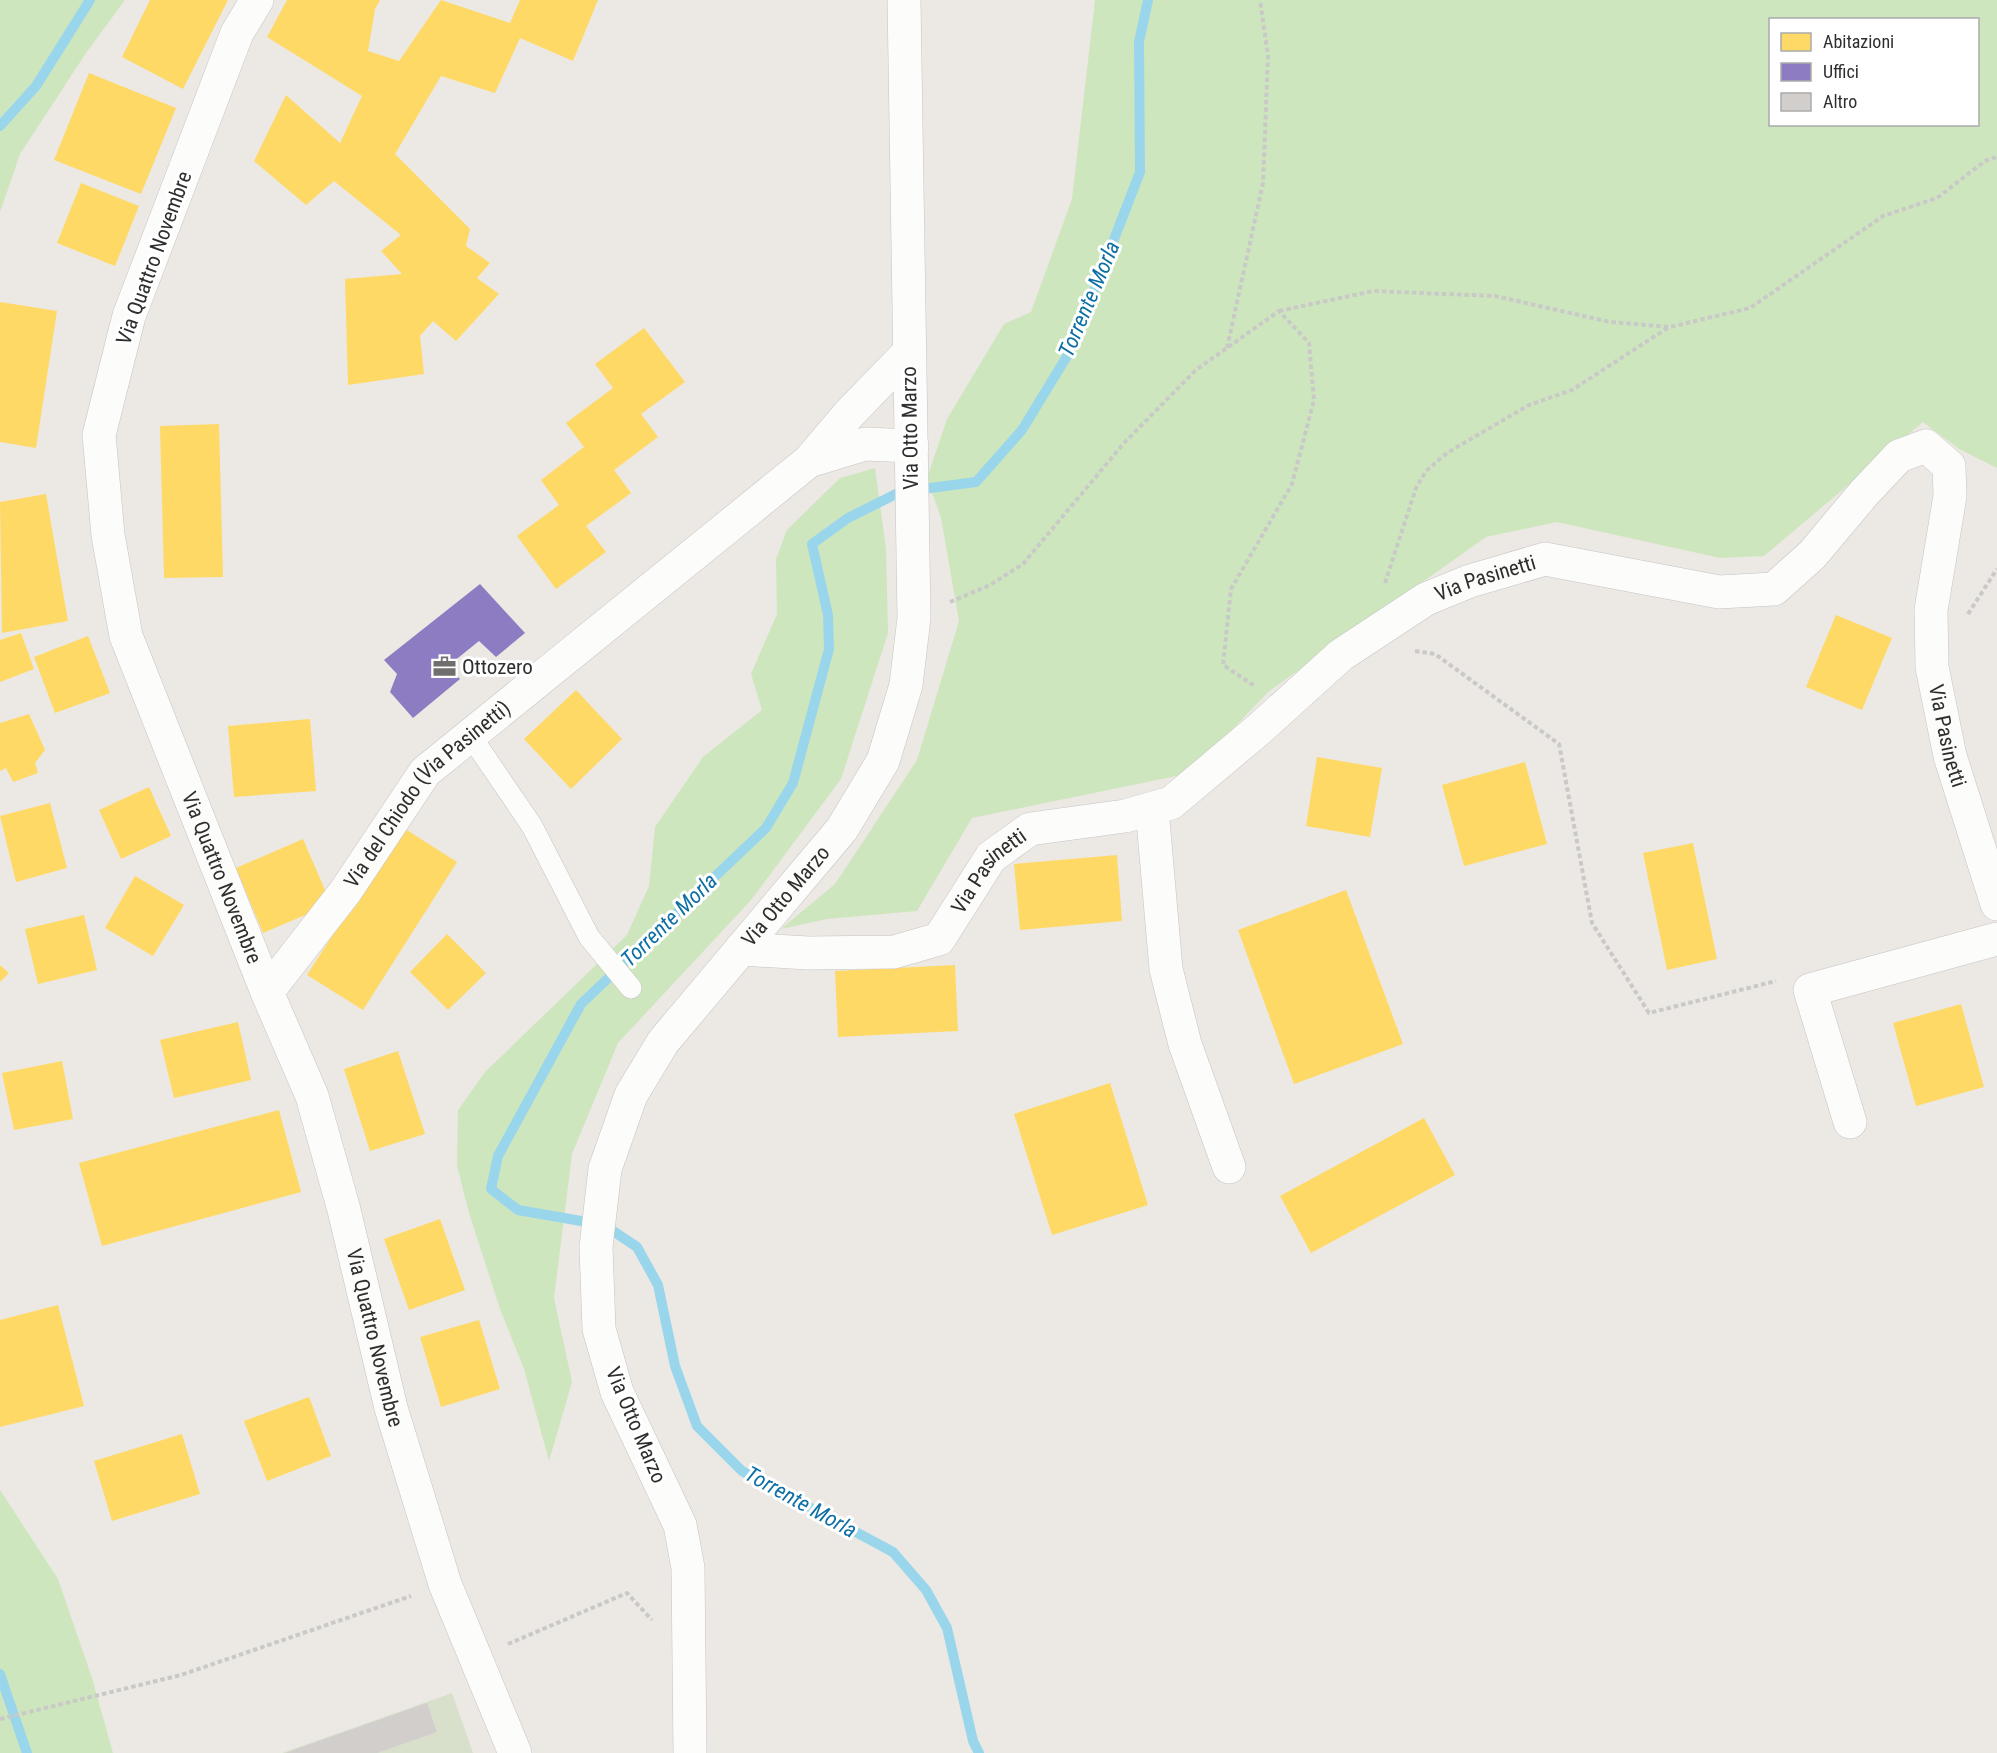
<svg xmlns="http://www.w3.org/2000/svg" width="1997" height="1753" font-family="'Roboto Condensed',sans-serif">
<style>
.green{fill:#cee6be;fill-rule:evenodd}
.cemetery{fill:#d8e0cc}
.homes{fill:#ffd966}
.offices{fill:#8e7cc3}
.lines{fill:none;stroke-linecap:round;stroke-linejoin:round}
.stream{stroke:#99d6ec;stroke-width:10}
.building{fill:#d1cecb}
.service-casing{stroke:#c5c4c5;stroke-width:22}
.minor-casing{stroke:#c5c4c5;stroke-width:34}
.tertiary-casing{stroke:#c5c4c5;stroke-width:34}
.path{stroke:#c9c9c8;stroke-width:4;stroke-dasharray:4.5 3;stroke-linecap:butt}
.service{stroke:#fcfcfb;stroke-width:21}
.minor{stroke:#fcfcfb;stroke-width:33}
.tertiary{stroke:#fcfcfb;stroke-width:33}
.labels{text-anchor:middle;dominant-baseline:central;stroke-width:6;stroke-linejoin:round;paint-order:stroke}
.street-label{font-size:21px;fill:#2e2e2e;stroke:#fff}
.poi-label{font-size:21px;fill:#2e2e2e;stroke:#fff;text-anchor:start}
.water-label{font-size:22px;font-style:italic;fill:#0d6fa3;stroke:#fff}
</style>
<rect width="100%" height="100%" fill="#ece8e4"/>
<!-- green -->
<g class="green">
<polygon points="0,0 125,0 86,53 20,154 0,212"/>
<path d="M1095 0H1997V468L1959 449 1923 422 1764 556 1720 558 1557 522 1486 537 1268 692 1191 773 972 818 917 911 827 919 781 929 835 884 917 760 959 621 941 518 927 478 947 419 1004 324 1031 312 1072 199ZM1770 20H1978V124H1770Z"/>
<polygon points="875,468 886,549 888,633 841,779 752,899 618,1043 572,1154 554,1298 572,1382 549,1461 524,1369 500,1309 469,1213 457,1166 458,1110 485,1072 627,935 649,886 655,827 703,757 762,710 751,674 777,614 776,559 787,530 840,478"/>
<polygon points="0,1490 58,1579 92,1678 113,1753 0,1753"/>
</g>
<!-- cemetery -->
<polygon class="cemetery" points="452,1693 473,1753 282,1753"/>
<!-- homes -->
<g class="homes">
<polygon points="150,0 228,0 183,89 122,57"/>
<polygon points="287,0 380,0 375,9 368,51 399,61 441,0 510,23 520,0 598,0 573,61 520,38 495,93 441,76 395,154 470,229 466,246 490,263 477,278 499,294 456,341 433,321 420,336 424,374 348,385 345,279 402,274 381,251 401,235 334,181 306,205 254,161 286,95 340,143 362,96 267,37"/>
<polygon points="89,73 176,108 141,194 54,160"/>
<polygon points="81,183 139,206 115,266 57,243"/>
<polygon points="0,302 57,311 36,448 0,442"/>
<polygon points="644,328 685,382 641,414 658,437 614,470 631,493 586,526 606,552 556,589 517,536 559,505 541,480 584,447 566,423 613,388 595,364"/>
<polygon points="219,424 223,577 164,578 160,426"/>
<polygon points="46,494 68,621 2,633 0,502"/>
<polygon points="1836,615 1892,638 1862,710 1806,687"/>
<polygon points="21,633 34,669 0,682 0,640"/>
<polygon points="88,636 110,693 55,713 34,657"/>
<polygon points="576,690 622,739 571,789 524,739"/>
<polygon points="29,714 45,750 35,763 38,773 13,782 6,768 0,771 0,723"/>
<polygon points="310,719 316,791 234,797 228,726"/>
<polygon points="1317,757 1382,768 1370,837 1306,826"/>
<polygon points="1525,762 1547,844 1464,866 1442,785"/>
<polygon points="149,787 171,836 121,859 99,810"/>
<polygon points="50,803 67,868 16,882 0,816"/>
<polygon points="402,827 457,862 363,1010 307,975"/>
<polygon points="303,839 331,904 263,933 236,868"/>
<polygon points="1693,843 1717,959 1667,970 1643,853"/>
<polygon points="1117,855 1122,921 1020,930 1014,864"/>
<polygon points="135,876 184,905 153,956 105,928"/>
<polygon points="1346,890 1403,1044 1294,1084 1238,930"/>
<polygon points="84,915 97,970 38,984 25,929"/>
<polygon points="447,934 486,973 448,1010 410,972"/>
<polygon points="0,965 9,973 0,982"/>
<polygon points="955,965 958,1031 838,1037 835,971"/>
<polygon points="1961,1004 1984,1087 1916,1106 1893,1023"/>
<polygon points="238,1022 251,1080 174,1098 160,1040"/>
<polygon points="398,1051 425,1134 370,1151 344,1069"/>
<polygon points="62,1061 73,1119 14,1130 2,1073"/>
<polygon points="1110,1083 1148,1205 1052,1235 1014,1114"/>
<polygon points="279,1110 301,1192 102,1246 79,1163"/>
<polygon points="1424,1118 1455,1175 1311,1253 1280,1196"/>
<polygon points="440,1219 465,1290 409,1310 384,1239"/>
<polygon points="58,1305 84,1406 0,1427 0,1320"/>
<polygon points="479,1320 500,1389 441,1407 420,1337"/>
<polygon points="309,1397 331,1456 267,1481 244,1421"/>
<polygon points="182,1434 200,1494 112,1521 94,1461"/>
</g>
<!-- offices -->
<polygon class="offices" points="480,584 525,633 496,657 479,641 448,666 460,679 413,718 390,692 397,674 384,660"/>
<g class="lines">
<!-- stream -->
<g class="stream">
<polyline points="0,126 36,86 90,0"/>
<polyline points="0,1674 27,1753"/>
<polyline points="979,1753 973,1741 947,1628 926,1590 893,1552 742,1471 697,1426 675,1366 658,1285 637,1247 604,1225 518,1210 491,1189 498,1156 581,1004 766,828 793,783 829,649 828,615 812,544 848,518 900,492 976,482 1022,430 1072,348 1140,172 1139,42 1148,0"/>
</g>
</g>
<!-- building -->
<polygon class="building" points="427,1703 437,1732 377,1753 285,1753"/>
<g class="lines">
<defs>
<polyline id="service" points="470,735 532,826 589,937 631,988"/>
<g id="minor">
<path id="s1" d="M257 0 237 33 129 316 99 435 108 535 126 636 267 992 345 892 425 772 809 461 849 414 908 353"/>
<polyline points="809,461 865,444 912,446"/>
<polyline points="1152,809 1166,969 1185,1044 1229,1167"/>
<path id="s2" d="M741 949 808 953 894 952 939 939 991 857 1030 829 1125 816 1171 803 1258 730 1341 655 1426 599 1470 581 1545 559 1719 592 1774 589 1812 555 1864 493 1899 456 1926 446 1949 466 1950 496 1931 610 1932 667 1950 756 1997 904"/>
<polyline points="1850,1122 1810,990 1997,939"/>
<path id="s3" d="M690 1753 688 1568 680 1525 617 1392 599 1329 596 1247 605 1169 631 1095 663 1042 842 829 883 761 906 685 914 618 904 0"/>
</g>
<g id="tertiary">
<path id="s4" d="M267 992 312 1096 344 1210 391 1408 445 1584 515 1753"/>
</g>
</defs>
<!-- service casing -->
<use href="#service" class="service-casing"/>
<!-- minor casing -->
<use href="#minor" class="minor-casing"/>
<!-- tertiary casing -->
<use href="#tertiary" class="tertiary-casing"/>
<!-- path -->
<g class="path">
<polyline points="1279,311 1373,291 1495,296 1610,322 1670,327 1750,308 1883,216 1937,198 1985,161 1997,157"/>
<polyline points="1227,348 1263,183 1268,56 1260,0"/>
<polyline points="1385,583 1416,488 1426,471 1447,453 1529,405 1572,390 1669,327"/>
<polyline points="950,602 990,585 1023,564 1124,443 1196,370 1279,311 1309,343 1314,400 1292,484 1231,589 1223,665 1255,686"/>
<polyline points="1968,614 1997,569"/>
<polyline points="1415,651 1435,654 1559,744 1592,923 1649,1013 1776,981"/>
<polyline points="508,1644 627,1593 652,1620"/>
<polyline points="0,1719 181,1675 411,1596"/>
</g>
<!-- service -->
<use href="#service" class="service"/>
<!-- minor -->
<use href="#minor" class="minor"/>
<!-- tertiary -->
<use href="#tertiary" class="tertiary"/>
</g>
<!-- icons -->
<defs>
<symbol id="office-bare" viewBox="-9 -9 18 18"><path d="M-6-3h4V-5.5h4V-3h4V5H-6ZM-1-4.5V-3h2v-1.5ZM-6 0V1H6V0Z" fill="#706f6e" stroke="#fff" stroke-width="2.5" paint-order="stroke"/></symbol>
</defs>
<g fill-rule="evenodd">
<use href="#office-bare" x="428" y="650" width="33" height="33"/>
</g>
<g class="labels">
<!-- street labels -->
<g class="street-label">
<text transform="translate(154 258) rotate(-70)">Via Quattro Novembre</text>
<text transform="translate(910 428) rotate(-91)">Via Otto Marzo</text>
<text stroke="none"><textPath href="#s2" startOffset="879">Via Pasinetti</textPath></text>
<text stroke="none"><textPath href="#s2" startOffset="1689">Via Pasinetti</textPath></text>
<text stroke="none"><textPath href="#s1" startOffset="1306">Via del Chiodo (Via Pasinetti)</textPath></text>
<text stroke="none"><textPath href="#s2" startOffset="285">Via Pasinetti</textPath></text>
<text stroke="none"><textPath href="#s1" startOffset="927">Via Quattro Novembre</textPath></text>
<text stroke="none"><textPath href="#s3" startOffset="933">Via Otto Marzo</textPath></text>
<text stroke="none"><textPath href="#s4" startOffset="363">Via Quattro Novembre</textPath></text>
<text transform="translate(636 1425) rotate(67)">Via Otto Marzo</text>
</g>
<!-- poi labels -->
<g class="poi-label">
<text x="462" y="667">Ottozero</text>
</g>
<!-- water labels -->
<g class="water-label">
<text transform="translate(1089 299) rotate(-67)">Torrente Morla</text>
<text transform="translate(669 920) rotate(-44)">Torrente Morla</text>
<text transform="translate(801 1502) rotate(29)">Torrente Morla</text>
</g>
</g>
<!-- legend -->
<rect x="1769" y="18" width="210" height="108" fill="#ffffff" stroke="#ababab" stroke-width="1.5"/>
<rect x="1781" y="33" width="30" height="18" fill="#ffd966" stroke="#ababab" stroke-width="1.5"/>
<text x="1823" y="48" font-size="18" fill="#2e2e2e">Abitazioni</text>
<rect x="1781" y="63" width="30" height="18" fill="#8e7cc3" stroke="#ababab" stroke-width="1.5"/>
<text x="1823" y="78" font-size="18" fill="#2e2e2e">Uffici</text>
<rect x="1781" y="93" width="30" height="18" fill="#d1cecb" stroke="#ababab" stroke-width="1.5"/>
<text x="1823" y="108" font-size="18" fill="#2e2e2e">Altro</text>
</svg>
